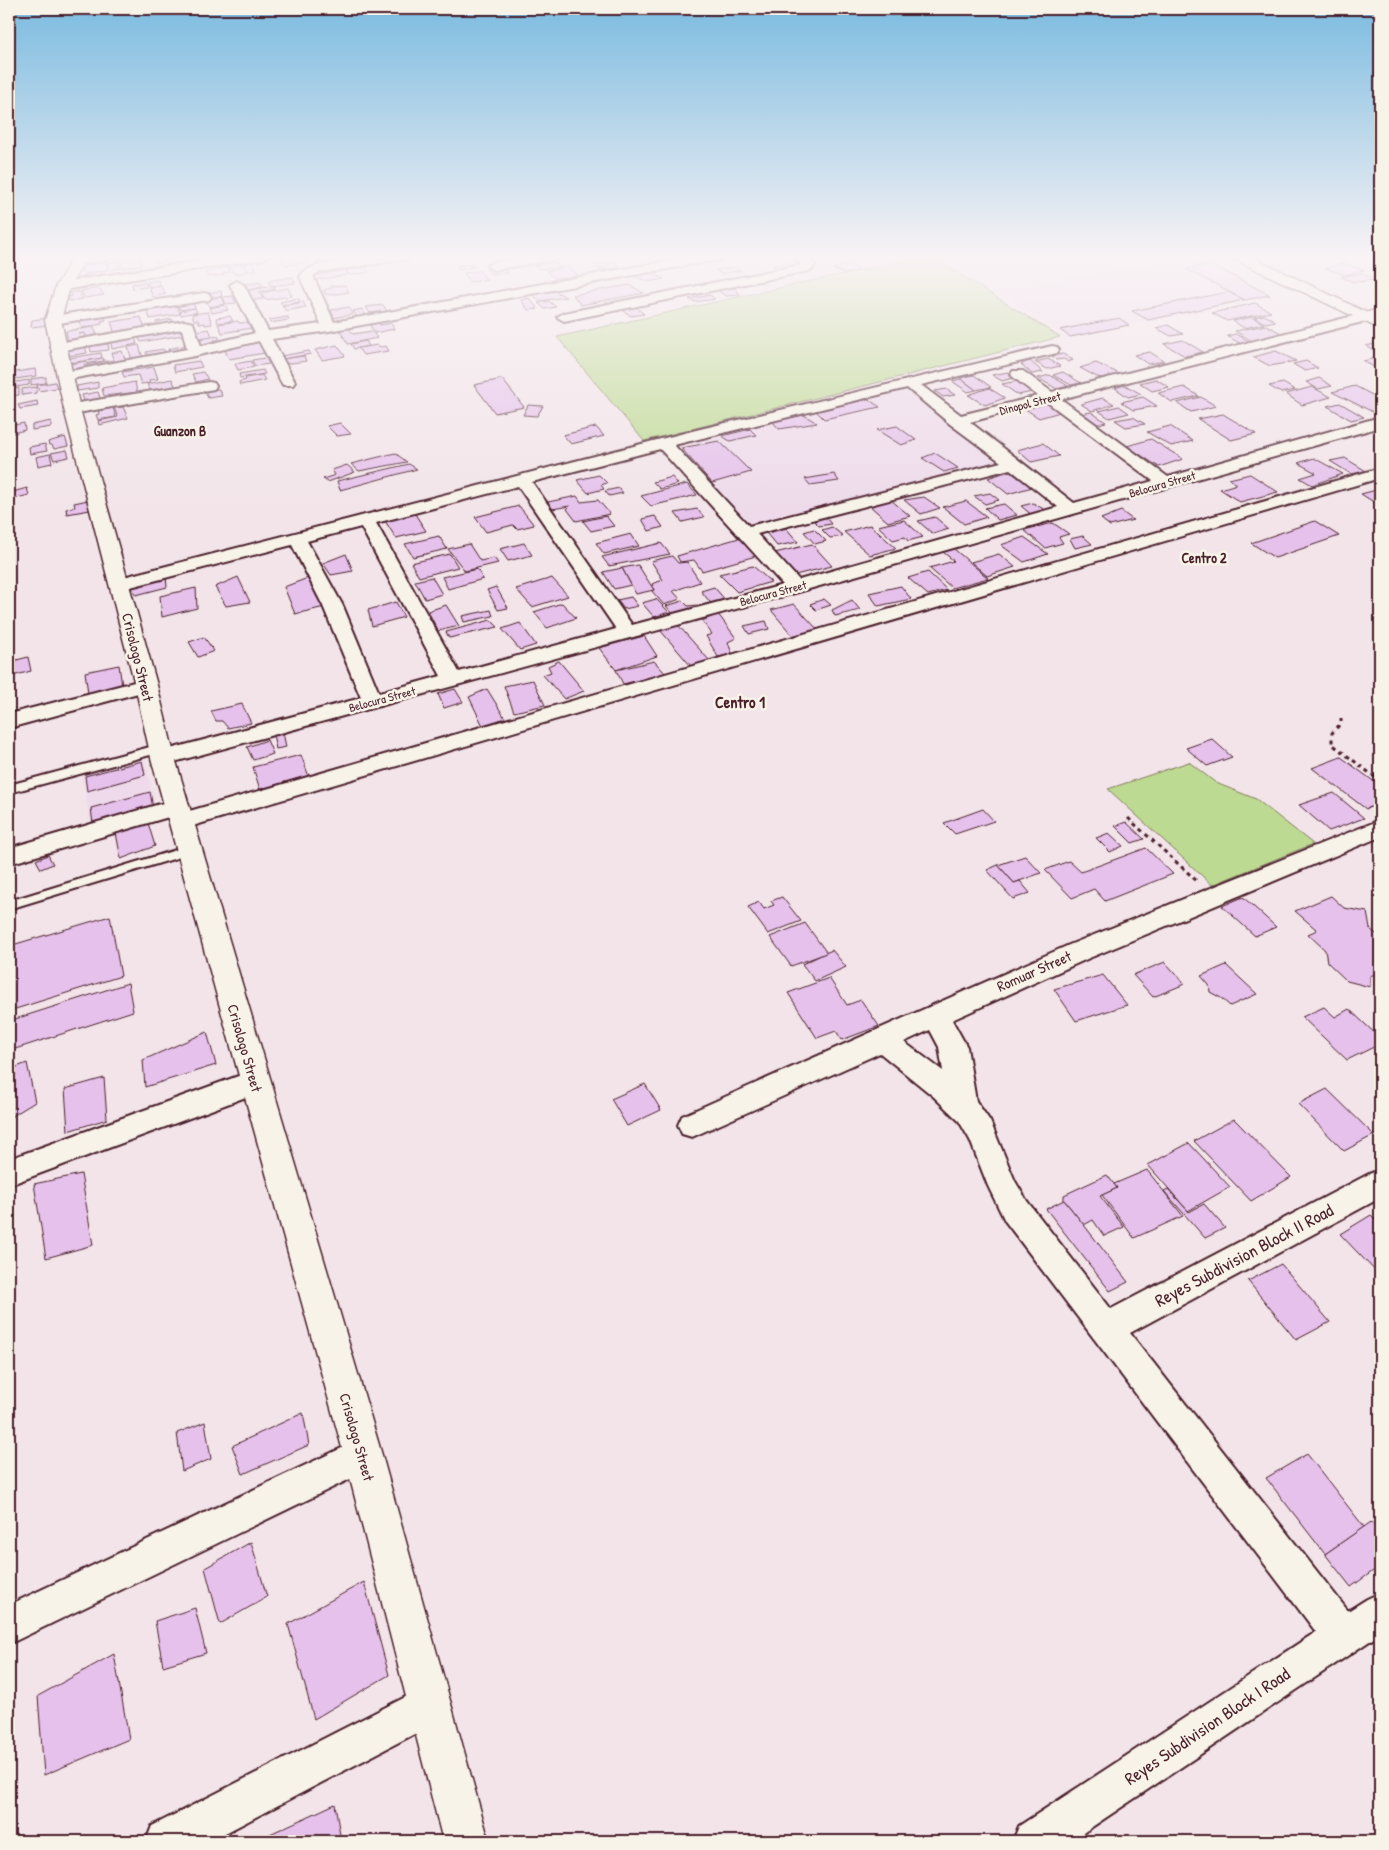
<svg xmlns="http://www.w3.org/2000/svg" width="1389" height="1850" font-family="'Patrick Hand',sans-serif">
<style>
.built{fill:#eedaea}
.green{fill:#bdda92;stroke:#847c5e}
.building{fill:#e5c1eb;stroke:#4a1f2b}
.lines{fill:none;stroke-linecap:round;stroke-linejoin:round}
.lane-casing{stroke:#4a1f2b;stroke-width:4}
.street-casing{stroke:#4a1f2b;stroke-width:4}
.secondary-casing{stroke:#4a1f2b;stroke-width:3}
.highway-casing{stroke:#4a1f2b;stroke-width:3}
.path{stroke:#4a1f2b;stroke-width:3;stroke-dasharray:4 4;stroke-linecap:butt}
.lane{fill:#f7f3e8;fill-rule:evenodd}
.street{fill:#f7f3e8;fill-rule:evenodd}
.secondary{fill:#f7f3e8;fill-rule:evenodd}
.highway{fill:#f7f3e8;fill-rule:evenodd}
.labels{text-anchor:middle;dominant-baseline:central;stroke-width:5;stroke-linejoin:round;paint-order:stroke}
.far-street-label{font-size:12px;fill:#4a1f2b;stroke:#f7f3e8}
.far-neighbourhood-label{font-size:14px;font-weight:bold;fill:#4a1f2b;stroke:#f7f3e8}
.street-label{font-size:15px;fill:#4a1f2b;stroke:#f7f3e8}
.neighbourhood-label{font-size:16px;font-weight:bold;fill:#4a1f2b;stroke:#f7f3e8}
.near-street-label{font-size:18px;fill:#4a1f2b;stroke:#f7f3e8}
</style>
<rect width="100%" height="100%" fill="#f2e4e9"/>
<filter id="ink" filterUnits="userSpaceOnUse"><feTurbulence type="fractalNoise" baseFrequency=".02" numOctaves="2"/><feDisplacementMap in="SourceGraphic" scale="10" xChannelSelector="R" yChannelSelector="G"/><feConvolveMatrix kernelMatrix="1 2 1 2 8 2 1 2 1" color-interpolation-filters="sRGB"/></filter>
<g filter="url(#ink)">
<!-- built -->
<g class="built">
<polygon points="1187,256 1204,264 1185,269 1247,301 1069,338 997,292"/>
<polygon points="902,388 999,463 749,524 671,446"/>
<polygon points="144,758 156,810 91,828 82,775"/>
</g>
<!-- green -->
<g class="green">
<polygon points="929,255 1060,337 644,441 557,337"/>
<polygon points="1189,762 1216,783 1256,799 1313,844 1212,885 1108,789"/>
</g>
<!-- building -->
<g class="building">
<polygon points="188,255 189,258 174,258 174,260 156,263 155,256"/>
<polygon points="294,255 303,255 307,262 289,265 283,263 280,257"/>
<polygon points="139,256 142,265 122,268 119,259"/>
<polygon points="343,256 348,263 322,268 316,260"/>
<polygon points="117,261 120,268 110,270 107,263"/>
<polygon points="252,262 257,270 248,271 244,264"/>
<polygon points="553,262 561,267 539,269 534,266"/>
<polygon points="616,262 618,268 600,270 595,265"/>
<polygon points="106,263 108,270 83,274 81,266"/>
<polygon points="241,263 247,272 234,274 228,265"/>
<polygon points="789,263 795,267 776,269 774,265"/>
<polygon points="849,263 860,271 845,274 833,269"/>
<polygon points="1342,263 1364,270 1345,275 1326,268"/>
<polygon points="471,264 474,267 459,270 456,266"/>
<polygon points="1210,264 1270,295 1245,300 1186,269"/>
<polygon points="228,267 230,272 223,273 224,275 208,277 206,272"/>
<polygon points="365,267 369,272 350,275 346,271"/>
<polygon points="503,267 508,273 490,274 486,268"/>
<polygon points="568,267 580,277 554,278 546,271"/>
<polygon points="736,267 741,270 721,274 716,270"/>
<polygon points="345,270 348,275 315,280 313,276"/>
<polygon points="101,271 103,279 83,279 83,276 89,275 89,273"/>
<polygon points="480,271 487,280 470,282 464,273"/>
<polygon points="650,272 664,279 648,282 635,276"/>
<polygon points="1361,273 1377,280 1354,282 1341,277"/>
<polygon points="293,277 295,283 271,286 268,281"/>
<polygon points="158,280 160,286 149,287 147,282"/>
<polygon points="145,282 147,287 133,289 132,284"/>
<polygon points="260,282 263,287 243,291 241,285"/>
<polygon points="345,285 349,292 330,295 325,294 324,290 332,288 331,286"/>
<polygon points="629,285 644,293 581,305 573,295"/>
<polygon points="161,286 166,294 153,297 149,288"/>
<polygon points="274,286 275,289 259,292 263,299 248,301 245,291"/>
<polygon points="99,288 104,295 85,298 81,291"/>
<polygon points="288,288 292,296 265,300 261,293"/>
<polygon points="735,288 740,295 726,296 717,290"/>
<polygon points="551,289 566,297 540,301 531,293"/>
<polygon points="79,291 83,299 69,301 68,297 72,296 70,293"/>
<polygon points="221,291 222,296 207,298 206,293"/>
<polygon points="1228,292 1244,300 1148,320 1132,311"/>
<polygon points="710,295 715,299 695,302 689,299"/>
<polygon points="233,296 236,303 226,304 223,297"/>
<polygon points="222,297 225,304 209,307 206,299"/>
<polygon points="298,298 300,302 283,305 280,302"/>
<polygon points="529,298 538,309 528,310 521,300"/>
<polygon points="193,301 195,308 180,310 178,304"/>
<polygon points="549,301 556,307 545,309 538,303"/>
<polygon points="303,302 306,307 286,311 282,306"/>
<polygon points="1255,303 1271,312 1227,321 1212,313"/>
<polygon points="225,305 228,310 212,313 209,308"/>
<polygon points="383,305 387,311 370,313 366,307"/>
<polygon points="177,306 180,314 150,319 147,310"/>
<polygon points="635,306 644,314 631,316 620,308"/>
<polygon points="349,307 353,314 334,318 331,310"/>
<polygon points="195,308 197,312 181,315 180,311"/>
<polygon points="362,309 366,316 357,317 353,311"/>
<polygon points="208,312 212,324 205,325 205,323 200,324 198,320 194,320 192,314"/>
<polygon points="1264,315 1276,321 1265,323 1254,317"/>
<polygon points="104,316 106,320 101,321 102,324 82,328 79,320"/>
<polygon points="230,316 233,321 218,323 216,318"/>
<polygon points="141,317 145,329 115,334 111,322"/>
<polygon points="288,317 289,320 270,323 269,320"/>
<polygon points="1252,317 1264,324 1244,328 1233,321"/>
<polygon points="49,318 49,325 31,327 32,320"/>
<polygon points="1119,318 1129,325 1070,337 1060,330"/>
<polygon points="172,319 173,323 158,325 156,322"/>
<polygon points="238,321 239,323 249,322 252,328 222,333 218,324"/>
<polygon points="378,322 380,325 391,323 394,329 375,333 369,324"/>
<polygon points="1168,325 1183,334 1171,336 1156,328"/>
<polygon points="1266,325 1283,334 1252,341 1235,331"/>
<polygon points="94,327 98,338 87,340 85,333 79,334 84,333 85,337 68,341 66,331"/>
<polygon points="349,328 353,334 372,331 377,338 348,344 339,329"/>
<polygon points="182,329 185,334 182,334 183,335 141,342 138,337"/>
<polygon points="209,329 212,336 193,339 190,332"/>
<polygon points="1236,334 1252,343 1243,345 1227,336"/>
<polygon points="218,336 220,340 214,340 217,346 197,349 193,340"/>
<polygon points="135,338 137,344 112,349 111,343"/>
<polygon points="1183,340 1203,352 1185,356 1164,344"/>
<polygon points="366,341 369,346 354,349 351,344"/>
<polygon points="259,342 265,353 229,359 224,348"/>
<polygon points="1379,343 1380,352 1378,353 1366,346"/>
<polygon points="108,344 109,350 91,352 90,346"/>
<polygon points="191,344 194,350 171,355 168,349"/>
<polygon points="139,345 143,359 132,360 128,347"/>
<polygon points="337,345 345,356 322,360 315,350"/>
<polygon points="378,345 380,347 386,346 389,351 363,355 358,348"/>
<polygon points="85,346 87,353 68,356 66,349"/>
<polygon points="163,349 166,352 148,356 146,352"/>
<polygon points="122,351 127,364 116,366 111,353"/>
<polygon points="309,351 311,354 277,360 275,357"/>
<polygon points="1276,351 1296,361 1270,366 1253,357"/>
<polygon points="1150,352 1164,361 1148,364 1134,355"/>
<polygon points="101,353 102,358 70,363 69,358"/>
<polygon points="1063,354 1073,360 1068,362 1064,359 1056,360 1052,356"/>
<polygon points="304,356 306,361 284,364 283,359"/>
<polygon points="103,358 104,361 84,364 85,370 73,372 70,364"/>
<polygon points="266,358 269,364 255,366 252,360"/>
<polygon points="1376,358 1380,361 1380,367 1376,368 1363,361"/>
<polygon points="1048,359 1060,366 1047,369 1035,362"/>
<polygon points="112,360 114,366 88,371 86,365"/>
<polygon points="199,361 202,367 175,372 173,365"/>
<polygon points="251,361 254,367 238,370 235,364"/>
<polygon points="1030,361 1043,372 1032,374 1021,364"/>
<polygon points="1306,361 1318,368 1305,371 1293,364"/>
<polygon points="1096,363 1122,375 1111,379 1097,377 1080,368"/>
<polygon points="154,367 158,379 149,380 150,383 141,384 138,375 124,377 122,372"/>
<polygon points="35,369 36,376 9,380 9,373"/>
<polygon points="263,370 265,374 240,378 239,374"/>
<polygon points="203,372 208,379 196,382 192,374"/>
<polygon points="1008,372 1016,377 1002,381 992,375"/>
<polygon points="1063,372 1081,383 1071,385 1053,375"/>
<polygon points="262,375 265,380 240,385 239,382 246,380 245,378"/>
<polygon points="974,375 991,387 976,390 960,378"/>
<polygon points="1050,375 1068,386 1057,389 1038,378"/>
<polygon points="46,377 46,383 31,385 31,379"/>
<polygon points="1319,378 1332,386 1318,389 1306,382"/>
<polygon points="172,379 177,390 151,392 147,384"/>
<polygon points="502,379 524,407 495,413 474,385"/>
<polygon points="961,379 976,390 968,392 952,381"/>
<polygon points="1156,379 1169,387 1152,391 1140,383"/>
<polygon points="29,380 29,385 9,388 9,383"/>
<polygon points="1018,381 1037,391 1018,395 1002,384"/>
<polygon points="55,382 57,388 39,391 37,385"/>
<polygon points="98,382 98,388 77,391 77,386"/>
<polygon points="135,382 137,392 104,396 102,388"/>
<polygon points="1283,383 1295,390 1281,393 1269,386"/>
<polygon points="1125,385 1141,394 1128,397 1115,388"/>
<polygon points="1355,386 1380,399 1380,410 1373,412 1332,392"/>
<polygon points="37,387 36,393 22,395 22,389"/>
<polygon points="1184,387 1199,396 1172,402 1158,393"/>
<polygon points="1312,387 1331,397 1302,405 1286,394"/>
<polygon points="19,388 19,395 9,396 9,390"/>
<polygon points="989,388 1005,398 985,405 968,395"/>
<polygon points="219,389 222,396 208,398 205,391"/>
<polygon points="946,389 955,395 943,397 935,391"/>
<polygon points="98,392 102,403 86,406 82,395"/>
<polygon points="1143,397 1157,406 1133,410 1121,402"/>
<polygon points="1201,397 1216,406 1191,412 1177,403"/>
<polygon points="1103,398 1114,404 1092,411 1081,404"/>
<polygon points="868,399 880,407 824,419 816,411"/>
<polygon points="37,401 38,406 20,409 18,405"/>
<polygon points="1044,401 1060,412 1039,418 1022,407"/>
<polygon points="1340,403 1364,417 1351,420 1327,406"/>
<polygon points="528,405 543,406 537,416 523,415"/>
<polygon points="1119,406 1129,413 1109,418 1099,411"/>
<polygon points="123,407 128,418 99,425 98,421 118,417 114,408"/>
<polygon points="113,408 116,417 98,420 96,415 99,414 98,411"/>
<polygon points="1091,412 1106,422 1095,425 1080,414"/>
<polygon points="1223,414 1256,434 1231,440 1198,419"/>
<polygon points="804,415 817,423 779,429 772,421"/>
<polygon points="1133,417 1145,424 1126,427 1115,420"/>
<polygon points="51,421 51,427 32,430 32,425"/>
<polygon points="24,423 25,430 13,433 12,429 9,430 9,426"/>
<polygon points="340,423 351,434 337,436 327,426"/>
<polygon points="897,426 916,440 901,445 877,430"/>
<polygon points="1170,426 1193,441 1171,446 1147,432"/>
<polygon points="596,427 604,436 571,444 563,435"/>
<polygon points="750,429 756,435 730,441 722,436"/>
<polygon points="65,437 68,446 54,449 52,445 49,445 48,442"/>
<polygon points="1151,439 1183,459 1159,467 1127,446"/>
<polygon points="719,441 751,472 712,483 681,448"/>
<polygon points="1043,443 1059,456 1031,462 1017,450"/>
<polygon points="45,444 47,451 30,454 29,447"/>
<polygon points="67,450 69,457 54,460 51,453"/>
<polygon points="395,453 407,462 359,471 351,464"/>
<polygon points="935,453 958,468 944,472 922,458"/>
<polygon points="50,454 52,463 38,466 36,457"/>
<polygon points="1314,458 1343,474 1312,485 1300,478 1316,473 1298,463"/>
<polygon points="1345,458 1366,471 1351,474 1330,461"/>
<polygon points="409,464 417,469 340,490 337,481"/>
<polygon points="347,465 355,472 328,482 323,479 335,475 332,470"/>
<polygon points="1009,471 1032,487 1008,494 988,478"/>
<polygon points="834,474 839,481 810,485 805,479"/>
<polygon points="1250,474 1278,492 1240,502 1220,489 1237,484 1229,479"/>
<polygon points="599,475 607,483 601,485 604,489 588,493 577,480"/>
<polygon points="672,477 678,484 660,489 653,482"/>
<polygon points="687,484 697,495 651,506 641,496"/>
<polygon points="27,488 29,495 9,500 9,493"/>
<polygon points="619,488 623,493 609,496 605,491"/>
<polygon points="1380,489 1380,506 1361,494"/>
<polygon points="990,493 999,500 985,504 974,496"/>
<polygon points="577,496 581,502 598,500 610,514 576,521 567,509 570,506 552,509 548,502"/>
<polygon points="924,497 940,508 921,514 904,500"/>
<polygon points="88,500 90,510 67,514 66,509 75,507 74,503"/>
<polygon points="891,500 910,516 888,522 869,505"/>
<polygon points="966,501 987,517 964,524 943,507"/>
<polygon points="1033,503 1047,511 1033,516 1021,506"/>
<polygon points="1004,504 1017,515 998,520 985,508"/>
<polygon points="519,506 534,525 517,529 513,525 486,532 475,517"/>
<polygon points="697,509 704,517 682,522 675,513"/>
<polygon points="1121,511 1133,520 1110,526 1101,519"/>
<polygon points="415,514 426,531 396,538 385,521"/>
<polygon points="824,515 831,524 819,526 812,519"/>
<polygon points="606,516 614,526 591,531 583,521"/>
<polygon points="655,516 663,527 649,531 642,519"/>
<polygon points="935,517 949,529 933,534 918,521"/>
<polygon points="904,520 923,537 908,541 905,537 893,540 878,526"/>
<polygon points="1315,521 1339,536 1275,558 1251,543"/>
<polygon points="1053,523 1069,534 1059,537 1063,543 1045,548 1024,530"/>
<polygon points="870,525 896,548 870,555 844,532"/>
<polygon points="832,527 843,536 830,538 822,530"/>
<polygon points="786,528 798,542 777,546 766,533"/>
<polygon points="814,529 826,541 815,544 804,532"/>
<polygon points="631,534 639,546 604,554 596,543"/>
<polygon points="439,536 447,549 413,557 405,544"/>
<polygon points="1083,536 1092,544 1075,548 1070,539"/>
<polygon points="1024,537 1048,554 1024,562 1001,545"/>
<polygon points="739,538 756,556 702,571 694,560 680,562 677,556"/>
<polygon points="524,543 532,555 508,561 500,549"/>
<polygon points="661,543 670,554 609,566 602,557"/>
<polygon points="469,544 480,561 494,558 498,563 465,571 448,549"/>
<polygon points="812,544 832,566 795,575 775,553"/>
<polygon points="954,549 988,578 952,588 929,568 954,561 943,552"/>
<polygon points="346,554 353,571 331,575 323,563"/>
<polygon points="450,554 458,567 419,577 411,563"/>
<polygon points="999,554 1015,567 987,576 971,562"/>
<polygon points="672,556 678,563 687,562 700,582 673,591 680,599 664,605 651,590 654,590 652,584 663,580 651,561"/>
<polygon points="638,565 654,590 636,594 622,568"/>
<polygon points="753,566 771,582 737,592 719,574"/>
<polygon points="622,568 631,585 614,589 603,572"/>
<polygon points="477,569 483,579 448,589 442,577"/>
<polygon points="928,572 947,590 928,595 908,578"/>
<polygon points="166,576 167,587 136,595 130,585"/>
<polygon points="238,577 250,602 226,606 215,587"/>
<polygon points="432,577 442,594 425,599 415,581"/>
<polygon points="308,578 325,607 295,614 284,587"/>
<polygon points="552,578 568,596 532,607 516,589"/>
<polygon points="901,586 911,599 878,606 869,593"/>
<polygon points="496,587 508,608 498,610 487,590"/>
<polygon points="714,587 727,602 714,607 701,591"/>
<polygon points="196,588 197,608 162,617 160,596"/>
<polygon points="631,597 638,606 624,609 617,600"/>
<polygon points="656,599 669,612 654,617 642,603"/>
<polygon points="824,599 831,605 816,610 810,604"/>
<polygon points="852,600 860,610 835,616 832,610"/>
<polygon points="683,601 688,606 698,605 703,610 675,616 666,606"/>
<polygon points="396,602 404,617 372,626 368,610"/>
<polygon points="562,603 576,618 547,628 534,612"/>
<polygon points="794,604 817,629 793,636 771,610"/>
<polygon points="446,605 459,626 438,631 428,611"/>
<polygon points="491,610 493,616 464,622 462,616"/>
<polygon points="718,614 736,638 728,642 732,654 718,657 706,636 712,634 702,621"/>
<polygon points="491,620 498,627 449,638 446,632"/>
<polygon points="766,621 769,629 749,634 744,626"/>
<polygon points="520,623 536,645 520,650 502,629"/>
<polygon points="678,625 709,660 691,666 660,630"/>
<polygon points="644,636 657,656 616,670 599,648"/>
<polygon points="204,637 214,651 198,657 189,642"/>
<polygon points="28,657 31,671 9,677 9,662"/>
<polygon points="559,661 584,691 564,699 543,675 551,672 548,666"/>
<polygon points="654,661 666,674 623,684 616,670"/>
<polygon points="119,665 122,686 88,693 85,672"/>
<polygon points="533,680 545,705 514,712 504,686"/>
<polygon points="455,689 463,702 444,708 438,694"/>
<polygon points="487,689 505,718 483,726 469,697"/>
<polygon points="242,704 251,723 228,728 222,721 216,721 211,711"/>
<polygon points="283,732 286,747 276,749 273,734"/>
<polygon points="1212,739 1232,757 1207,766 1186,748"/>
<polygon points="267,740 273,754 253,760 247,747"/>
<polygon points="301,755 311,782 261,793 253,767"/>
<polygon points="1341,757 1380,786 1380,803 1366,809 1312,768"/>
<polygon points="142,761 145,775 87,791 85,776"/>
<polygon points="150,792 153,808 93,824 91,808"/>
<polygon points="1334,793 1364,818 1329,831 1299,805"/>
<polygon points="983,809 994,821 955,834 944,823"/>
<polygon points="1126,822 1144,839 1132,843 1115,826"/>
<polygon points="148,823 155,846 121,859 116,833"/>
<polygon points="1109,833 1123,846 1110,852 1096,838"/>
<polygon points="1146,848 1173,874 1105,901 1094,889 1072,898 1045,870 1069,861 1081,872"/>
<polygon points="48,855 53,864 41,869 36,860"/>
<polygon points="1025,856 1041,873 1014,883 998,865"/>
<polygon points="998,865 1014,883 1020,881 1030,893 1013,899 987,870"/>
<polygon points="1331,896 1344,908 1367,912 1370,929 1380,937 1380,972 1370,976 1370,987 1347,981 1327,962 1325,950 1308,934 1317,930 1295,911"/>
<polygon points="782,897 801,921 768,934 748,907 759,902 764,909 774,905 771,901"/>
<polygon points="1243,897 1276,927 1255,936 1222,906"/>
<polygon points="110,916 121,976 9,1011 9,946"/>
<polygon points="805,923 827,953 791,966 770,937"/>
<polygon points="832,950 846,967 815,981 802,964"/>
<polygon points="1165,962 1185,984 1153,997 1133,975"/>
<polygon points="1226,965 1257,994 1230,1006 1221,998 1210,992 1209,985 1201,976"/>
<polygon points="1103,975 1127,1005 1076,1021 1054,989"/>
<polygon points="829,978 847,1005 861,1000 879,1026 842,1040 836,1031 817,1038 788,993"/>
<polygon points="128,983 133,1011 9,1051 9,1021"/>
<polygon points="1324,1007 1335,1017 1349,1009 1380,1038 1380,1044 1347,1060 1302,1017"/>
<polygon points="207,1032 216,1065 145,1087 143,1060"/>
<polygon points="27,1063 35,1102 9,1118 9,1070"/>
<polygon points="104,1078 107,1119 68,1131 65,1089"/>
<polygon points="645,1084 661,1110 627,1126 611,1099"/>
<polygon points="1327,1089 1374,1135 1344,1151 1298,1104"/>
<polygon points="1234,1119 1291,1177 1251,1201 1194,1141"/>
<polygon points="1189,1143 1230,1187 1188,1211 1148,1165"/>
<polygon points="1147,1170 1183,1216 1134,1238 1102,1195 1117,1188 1114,1184"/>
<polygon points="81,1174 93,1245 46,1258 34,1184"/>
<polygon points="1107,1175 1117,1188 1100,1196 1124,1227 1104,1236 1093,1220 1084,1225 1064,1200 1064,1195"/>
<polygon points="1168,1189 1189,1212 1204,1204 1225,1228 1205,1238 1164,1191"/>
<polygon points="1064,1200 1084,1225 1128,1282 1110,1291 1046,1209"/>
<polygon points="1371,1215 1380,1224 1380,1276 1340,1234"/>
<polygon points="1281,1264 1330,1322 1296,1340 1248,1281"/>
<polygon points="303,1413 309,1445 243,1474 232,1446"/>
<polygon points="205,1422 211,1459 182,1471 177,1433"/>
<polygon points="1307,1454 1364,1527 1325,1554 1266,1478"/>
<polygon points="1371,1522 1380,1533 1380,1566 1351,1587 1325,1554"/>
<polygon points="251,1542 267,1597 220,1624 205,1568"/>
<polygon points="364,1582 389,1675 314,1719 288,1624"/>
<polygon points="195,1608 206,1653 163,1666 155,1621"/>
<polygon points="114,1654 129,1739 44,1775 38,1696"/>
<polygon points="335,1804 341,1841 259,1841 259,1839"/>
</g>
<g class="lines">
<defs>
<g id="lane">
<polygon points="161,744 166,748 165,751 9,793 9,785"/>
<polygon points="189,846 193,847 195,850 193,853 9,909 9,901"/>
</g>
<g id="street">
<polygon points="85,255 115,255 109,259 79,264 73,260 75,257"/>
<polygon points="238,255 270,255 264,259 63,290 56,286 63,282"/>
<path d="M381 255H414L408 259 319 272 313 276 334 322 700 255H728L722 259 329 331 272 339 295 382 293 385H283L281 382 259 341 195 356 65 380 60 379 58 376 60 373 65 372 187 349 182 329 58 351 53 350 51 347 53 344 58 343 184 321 193 323 201 346 255 333 230 285 237 281 244 285 268 331 321 324 300 277C306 261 364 258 381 255Z"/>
<polygon points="534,255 564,255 558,259 493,270 487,266 493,262"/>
<polygon points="792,255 806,255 815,265 812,270 808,271 564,321 557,317 564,313 801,265"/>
<polygon points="204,293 209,294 211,297 209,300 53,324 46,320 53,316"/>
<path d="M1365 313 1372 317 1370 320 1061 399 1168 477 1380 417V427L802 591 163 765 155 763 152 758 155 753 361 698 323 606 292 545 119 590 112 588 110 584 112 580 696 430 1052 346 1057 347 1059 350 1057 353 921 385 961 415 1038 396 1013 377 1011 374 1013 371H1023L1052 392ZM907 388 950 424 1001 462 749 526 674 445ZM1047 402 1153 481 1074 503 970 422ZM660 449 783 585 632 625 532 482ZM1010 469 1058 507 799 580 757 534ZM518 486 616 629 459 672 376 523ZM361 527 441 676 379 693 343 606 307 541Z"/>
<polygon points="209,382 214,383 216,386 214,389 72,414 67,412 64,409 67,406 72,404"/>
<polygon points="1380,468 1380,478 189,827 181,829 173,827 169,821 172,816 9,864 9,848 177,799 185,801 188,807 186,812"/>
<polygon points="146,679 153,681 156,685 153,689 9,728 9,714"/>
<path d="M1380 820V837L1087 959 952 1020 967 1047 976 1101 990 1121 1015 1181 1027 1201 1111 1309 1369 1174 1380 1170V1198L1130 1333 1348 1611 1367 1599 1380 1593V1634L1071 1841H1013L1019 1826 1316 1632 1005 1221 988 1186 970 1140 959 1121 933 1096 880 1053 692 1137 682 1134 678 1125 682 1116 1069 945ZM930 1030 939 1047 943 1071 904 1042Z"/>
<polygon points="255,1070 265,1074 269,1082 265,1090 9,1185 9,1159"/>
<polygon points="363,1438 375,1443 380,1455 375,1467 9,1644 9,1605"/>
<polygon points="429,1685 443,1691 449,1705 443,1719 210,1841 146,1841 152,1826"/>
</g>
<g id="secondary">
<polygon points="74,255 88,255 70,286 61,320 80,409 157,685 175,758 382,1455 489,1841 443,1841 344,1455 151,758 135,685 64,409 45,320 56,286"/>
<polygon points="1380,309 1380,318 1365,321 1360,320 1358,317 1360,314"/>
</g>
<polygon id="highway" points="1230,255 1248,255 1380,319 1380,329 1232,258"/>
</defs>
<!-- lane casing -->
<use href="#lane" class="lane-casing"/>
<!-- street casing -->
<use href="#street" class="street-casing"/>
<!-- secondary casing -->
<use href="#secondary" class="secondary-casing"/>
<!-- highway casing -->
<use href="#highway" class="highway-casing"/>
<!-- path -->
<g class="path">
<polyline points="1341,718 1341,723 1332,733 1332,744 1380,781"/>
<polyline points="1128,818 1198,882"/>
</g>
<!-- lane -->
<use href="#lane" class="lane"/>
<!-- street -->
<use href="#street" class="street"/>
<!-- secondary -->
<use href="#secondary" class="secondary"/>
<!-- highway -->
<use href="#highway" class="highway"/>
</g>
</g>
<!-- sky -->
<linearGradient id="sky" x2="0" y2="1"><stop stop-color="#7bbbe0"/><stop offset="0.5" stop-color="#f9f3f5"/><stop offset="1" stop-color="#f9f3f5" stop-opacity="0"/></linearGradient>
<rect width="1389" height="514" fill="url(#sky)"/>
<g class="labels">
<!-- far-street labels -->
<g class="far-street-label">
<text transform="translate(1030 403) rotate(-14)">Dinopol Street</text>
<text transform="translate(1162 484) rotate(-16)">Belocura Street</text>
<text transform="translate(773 593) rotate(-15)">Belocura Street</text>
<text transform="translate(382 699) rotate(-15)">Belocura Street</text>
</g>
<!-- far-neighbourhood labels -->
<g class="far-neighbourhood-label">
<text x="180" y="430">Guanzon B</text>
<text x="1204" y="557">Centro 2</text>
</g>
<!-- street labels -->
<g class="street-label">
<text transform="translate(138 657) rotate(76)">Crisologo Street</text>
<text transform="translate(1034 971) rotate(-24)">Romuar Street</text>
<text transform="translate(245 1048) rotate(74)">Crisologo Street</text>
<text transform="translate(357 1437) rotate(74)">Crisologo Street</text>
</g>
<!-- neighbourhood labels -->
<g class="neighbourhood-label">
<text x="740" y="702">Centro 1</text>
</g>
<!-- near-street labels -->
<g class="near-street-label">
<text transform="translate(1244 1255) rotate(-28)">Reyes Subdivision Block II Road</text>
<text transform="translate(1207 1726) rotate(-34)">Reyes Subdivision Block I Road</text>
</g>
</g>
<!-- margin -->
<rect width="1389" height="1850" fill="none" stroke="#f7f3e8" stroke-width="30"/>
<rect x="15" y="15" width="1359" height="1820" fill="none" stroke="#4a1f2b" stroke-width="2" filter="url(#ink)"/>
</svg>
